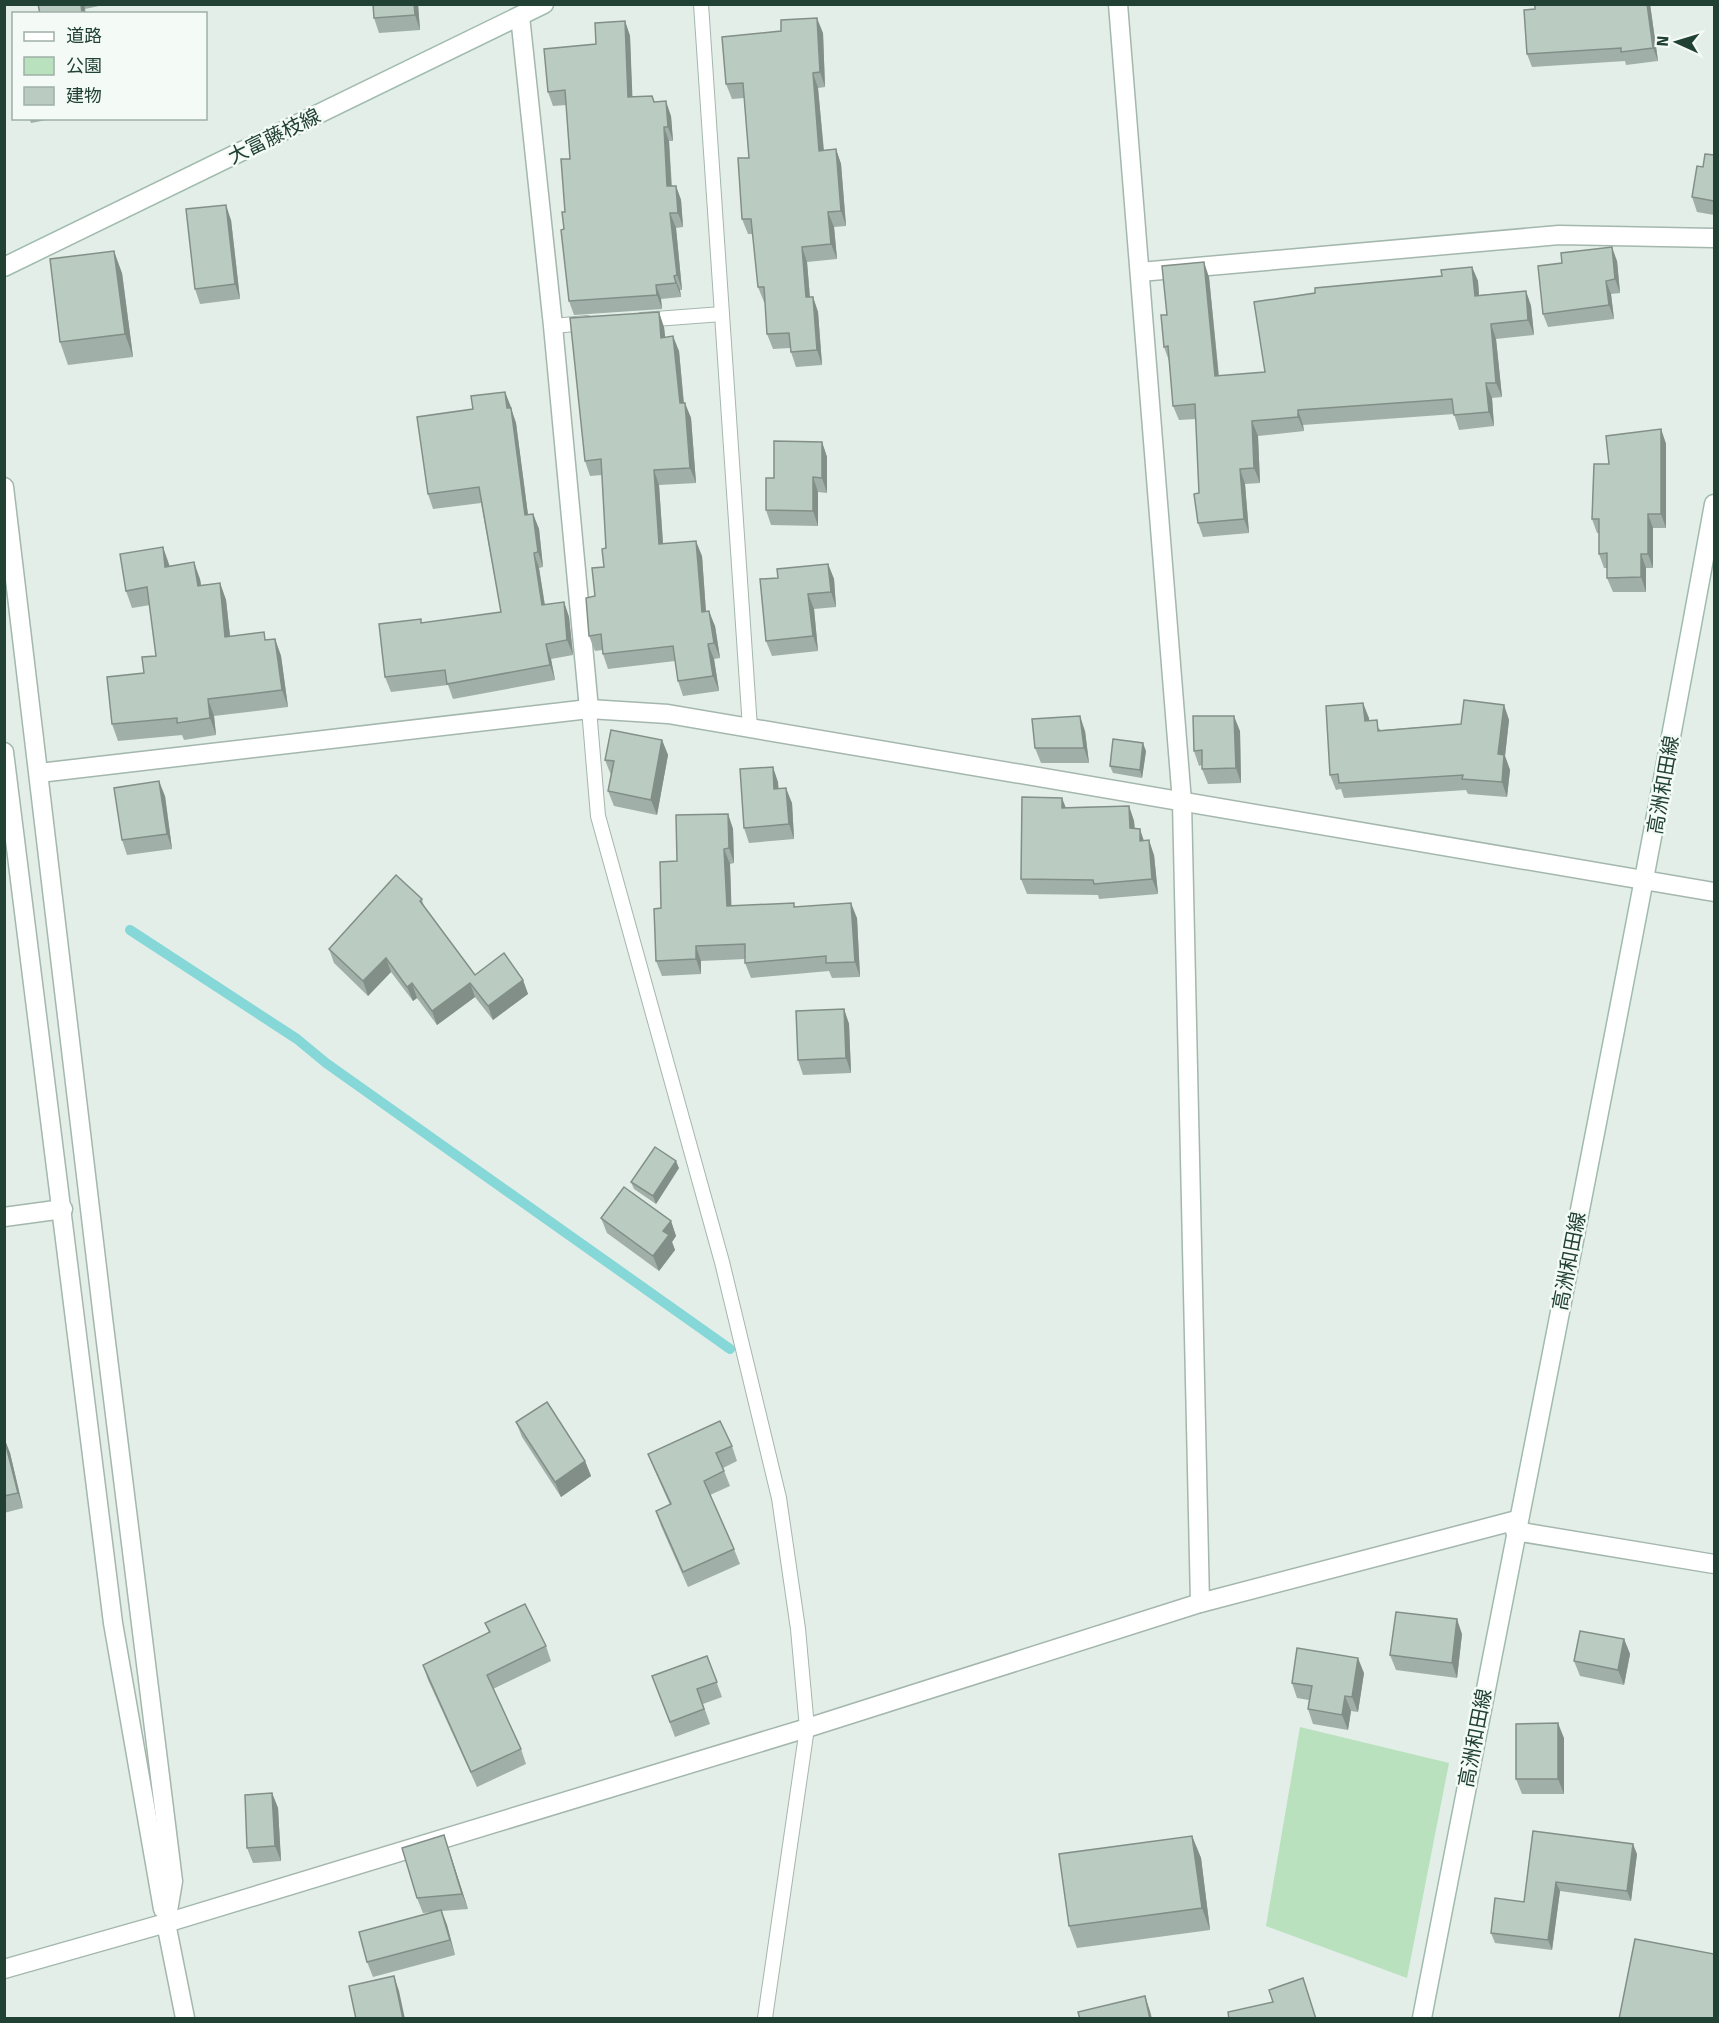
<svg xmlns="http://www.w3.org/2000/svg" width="1719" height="2023" font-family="'Fira Sans','Noto Sans JP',sans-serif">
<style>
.green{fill:#b9e1be}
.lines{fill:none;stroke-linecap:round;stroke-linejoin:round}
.stream{stroke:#85d7d8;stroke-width:10}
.service-casing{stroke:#a4b7ad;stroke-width:16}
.minor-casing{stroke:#a4b7ad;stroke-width:21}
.tertiary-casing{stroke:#a4b7ad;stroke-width:21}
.secondary-casing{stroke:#a0bbad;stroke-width:21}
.service{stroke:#fff;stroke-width:14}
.minor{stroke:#fff;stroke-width:18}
.tertiary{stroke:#fff;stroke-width:18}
.secondary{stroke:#fff;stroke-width:18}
.wall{fill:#a0afa7}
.shaded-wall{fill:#828f88}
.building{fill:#baccc2;stroke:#828f88;stroke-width:1.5}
.labels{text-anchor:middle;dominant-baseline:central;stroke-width:5;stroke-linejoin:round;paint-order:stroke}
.street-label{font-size:20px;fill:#204133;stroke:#f4faf6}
</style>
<rect width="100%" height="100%" fill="#e2eee7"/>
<!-- green -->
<polygon class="green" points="1300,1727 1449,1763 1407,1978 1266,1926"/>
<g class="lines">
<!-- stream -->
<polyline class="stream" points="130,930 297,1039 326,1063 730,1349"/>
<defs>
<g id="service">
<polyline points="701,4 750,728"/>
<polyline points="642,320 722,314"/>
<polyline points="553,326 587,323"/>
<polyline points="589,709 598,816 722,1262 779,1498 798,1629 807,1728 765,2018"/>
</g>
<g id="minor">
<polyline points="1118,4 1182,802 1200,1603"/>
<polyline points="520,16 553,326 589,709"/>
<polyline points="1140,272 1559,235 1714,238"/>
<polyline points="4,487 103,1318 173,1881 166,1923"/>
<polyline points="4,752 113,1623 163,1909"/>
<polyline points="39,773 589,709 668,714 1714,892"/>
<polyline points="4,1217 63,1209"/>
<polyline points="1515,1531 1714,1564"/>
<polyline points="4,1969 166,1923 807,1728 1200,1603 1517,1520"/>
</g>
<polyline id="tertiary" points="166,1923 185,2018"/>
<g id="secondary">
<polyline points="4,267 544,4"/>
<path d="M1422 2018C1519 1514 1622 1010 1714 504"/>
</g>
</defs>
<!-- service casing -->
<use href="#service" class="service-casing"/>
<!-- minor casing -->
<use href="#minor" class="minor-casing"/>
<!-- tertiary casing -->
<use href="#tertiary" class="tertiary-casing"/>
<!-- secondary casing -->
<use href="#secondary" class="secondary-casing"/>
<!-- service -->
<use href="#service" class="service"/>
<!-- minor -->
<use href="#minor" class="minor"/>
<!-- tertiary -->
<use href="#tertiary" class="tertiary"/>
<!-- secondary -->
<use href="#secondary" class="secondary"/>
</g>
<!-- wall -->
<g class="wall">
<polygon points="38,4 108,4 85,9"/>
<polygon points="418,4 420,30 379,33 374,18"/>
<polygon points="1535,4 1650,4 1658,61 1626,65 1625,61 1532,67 1527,54 1535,9"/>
<polygon points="625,21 630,36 632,97 654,102 671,116 673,141 669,141 672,186 676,186 681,200 683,227 676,228 682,290 680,290 681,297 661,299 662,309 574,315 569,301 564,229 570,159 566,105 553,106 548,92"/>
<polygon points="823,33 825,87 818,88 824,150 836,149 841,164 846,226 834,227 837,259 807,262 810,297 813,297 818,312 822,365 796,367 791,352 790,348 773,349 767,334 765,302 764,302 758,287 753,234 748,234 742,219 749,158 744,98 732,99 726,84"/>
<polygon points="29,118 57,118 31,123"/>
<polygon points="1714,155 1714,215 1697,212 1692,197 1703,167"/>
<polygon points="231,220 240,299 200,304 195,289"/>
<polygon points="1617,261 1620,293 1611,294 1614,319 1548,327 1543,314"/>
<polygon points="1472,267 1478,281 1479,295 1526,291 1531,306 1534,335 1496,339 1502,397 1492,398 1494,426 1459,430 1454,414 1303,425 1304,431 1258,436 1260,483 1245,484 1249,533 1203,537 1198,523 1199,493 1196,419 1179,420 1173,406 1169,361 1164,347 1167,315 1209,277 1219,376 1265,372 1442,276"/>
<polygon points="122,273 133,357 68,365 60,342"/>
<polygon points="664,327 665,337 679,351 684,403 691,418 696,483 659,485 663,544 702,556 706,612 715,626 720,658 714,659 719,691 683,696 678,681 675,661 608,669 603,654 602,650 595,651 589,636 595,596 604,567 606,548 602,475 590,476 585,461"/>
<polygon points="505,392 516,423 528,515 533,514 539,529 543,567 539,568 545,605 564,602 569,617 573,655 551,659 555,680 453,699 448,685 391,692 385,677 422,623 501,612 481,503 433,509 428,494 473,409"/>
<polygon points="1661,429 1666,444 1666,528 1653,528 1653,568 1646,568 1646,592 1613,592 1607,578 1607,568 1604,568 1599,554 1599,533 1597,533 1592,519 1609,464"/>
<polygon points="822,442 827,457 827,493 818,492 818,526 771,525 766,510 774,478"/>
<polygon points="169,564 169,567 200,579 201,585 220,583 226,600 230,636 267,640 275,639 281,656 288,707 214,716 216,735 184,740 182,735 118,741 112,724 156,656 150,605 132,608 126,591"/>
<polygon points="828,564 834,579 836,607 814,609 818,651 772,656 766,641 778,578"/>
<polygon points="1363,703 1369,721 1381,730 1461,724 1504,705 1509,720 1505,756 1510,770 1507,797 1468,794 1466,790 1344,798 1341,789 1336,790 1330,775"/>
<polygon points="1085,731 1089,763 1041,763 1035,748"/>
<polygon points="1240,731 1241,783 1208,784 1202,769 1202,765 1199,766 1194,751"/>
<polygon points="662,740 668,755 657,815 614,806 608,791 611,775 605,760"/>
<polygon points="1146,751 1142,778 1113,773 1110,766"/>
<polygon points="778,782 778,789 792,803 794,839 749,843 744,828"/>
<polygon points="165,796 172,849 127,855 122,840"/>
<polygon points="1129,806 1134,821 1135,828 1154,855 1158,894 1099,899 1098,895 1027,894 1021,879 1066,807"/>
<polygon points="728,814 733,829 734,863 730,864 731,906 795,907 857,918 860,977 832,978 829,971 751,978 745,963 745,959 701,961 701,974 662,976 656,961 661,908 677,861"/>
<polygon points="422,899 424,907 475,975 523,980 528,994 493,1020 475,997 437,1025 417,998 413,1001 391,972 368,996 334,963 329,949"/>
<polygon points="844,1009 849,1024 851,1073 803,1075 798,1060"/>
<polygon points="679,1168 656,1204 634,1189 631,1182"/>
<polygon points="601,1218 671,1221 676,1236 672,1242 675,1250 659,1271 607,1233"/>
<polygon points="516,1422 585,1461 591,1476 561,1497 522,1437"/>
<polygon points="4,1438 10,1453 23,1508 4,1513"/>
<polygon points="732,1446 737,1461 723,1468 730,1486 710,1495 734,1549 740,1564 688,1587 661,1526 656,1511 670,1505 654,1469 648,1454"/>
<polygon points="485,1623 546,1646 551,1661 493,1689 521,1749 526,1764 477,1787 428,1680 423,1665 489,1633"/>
<polygon points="1462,1634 1457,1678 1396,1670 1390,1655"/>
<polygon points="1624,1639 1630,1654 1624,1685 1580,1676 1574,1661"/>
<polygon points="707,1656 722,1697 703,1704 710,1724 675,1737 652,1676"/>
<polygon points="1364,1673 1358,1712 1351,1711 1348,1730 1313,1724 1308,1709 1309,1700 1297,1698 1292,1683"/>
<polygon points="1564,1738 1564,1794 1522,1794 1516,1779"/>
<polygon points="272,1793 278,1808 281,1861 253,1863 247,1848"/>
<polygon points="1533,1831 1637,1854 1631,1901 1560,1891 1552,1950 1495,1943 1491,1933 1524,1902"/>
<polygon points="1192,1836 1201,1858 1210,1930 1077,1948 1069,1926"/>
<polygon points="449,1850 468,1909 442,1911 447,1925 455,1955 373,1977 367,1962 434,1912 423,1913 417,1898"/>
</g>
<!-- shaded-wall -->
<g class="shaded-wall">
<polygon points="81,4 84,4 86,14 82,14"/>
<polygon points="414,4 418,4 420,30 415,15"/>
<polygon points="1647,4 1650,4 1658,61 1653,48"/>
<polygon points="817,18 823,33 825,87 820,72"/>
<polygon points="625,21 630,36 633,111 628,97"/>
<polygon points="813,73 818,88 825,166 819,151"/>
<polygon points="666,101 671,116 673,141 668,127"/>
<polygon points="664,127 669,141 672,201 667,186"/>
<polygon points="836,149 841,164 846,226 841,211"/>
<polygon points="676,186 681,200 683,227 678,213"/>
<polygon points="226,205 231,220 240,299 235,284"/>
<polygon points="828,212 834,227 837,259 831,244"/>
<polygon points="670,213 676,228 682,290 677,275"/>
<polygon points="802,247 807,262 811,312 806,297"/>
<polygon points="1612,247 1617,261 1620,293 1615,279"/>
<polygon points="114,251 122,273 133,357 125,334"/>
<polygon points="1204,262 1209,277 1220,391 1215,376"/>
<polygon points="1472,267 1478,281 1480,310 1475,296"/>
<polygon points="674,276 680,290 681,297 676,283"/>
<polygon points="1606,281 1611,294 1614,319 1609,305"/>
<polygon points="656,285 661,299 662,309 657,295"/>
<polygon points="1526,291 1531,306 1534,335 1528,320"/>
<polygon points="813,297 818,312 822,365 817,350"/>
<polygon points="659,312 664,327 667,353 661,338"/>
<polygon points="1491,324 1496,339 1502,397 1496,383"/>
<polygon points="673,336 679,351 685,418 680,403"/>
<polygon points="1486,383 1492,398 1494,426 1489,412"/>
<polygon points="505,392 511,407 512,414 511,408 516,423 530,530 525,515"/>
<polygon points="685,403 691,418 696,483 690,468"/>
<polygon points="1298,410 1303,425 1304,431 1298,417"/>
<polygon points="1252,421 1258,436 1260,483 1254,468"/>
<polygon points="1661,429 1666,444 1666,528 1661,514"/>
<polygon points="822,442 827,457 827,493 822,478"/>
<polygon points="1240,469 1245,484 1249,533 1244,519"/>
<polygon points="654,470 659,485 664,559 659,544"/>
<polygon points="813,477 818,492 818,526 813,511"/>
<polygon points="533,514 539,529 543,567 538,552"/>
<polygon points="1648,514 1653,528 1653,568 1648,554"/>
<polygon points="696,541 702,556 707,627 702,612"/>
<polygon points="163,547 169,564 172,584 165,567"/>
<polygon points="534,553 539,568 547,620 542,605"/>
<polygon points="1641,554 1646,568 1646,592 1641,577"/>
<polygon points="194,562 200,579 204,603 198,586"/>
<polygon points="828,564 834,579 836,607 831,592"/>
<polygon points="220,583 226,600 232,654 225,637"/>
<polygon points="808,594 814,609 818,651 813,636"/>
<polygon points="564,602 569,617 573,655 567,640"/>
<polygon points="709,611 715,626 720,658 714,643"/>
<polygon points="275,639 281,656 288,707 282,690"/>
<polygon points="546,644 551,659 555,680 550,665"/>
<polygon points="708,644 714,659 719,691 713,676"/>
<polygon points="208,699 214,716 216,735 210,718"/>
<polygon points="1363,703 1369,718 1370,736 1365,721"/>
<polygon points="1504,705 1509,720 1505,756 1510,770 1507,797 1502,782 1498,754"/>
<polygon points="1080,716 1085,731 1089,763 1084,748"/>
<polygon points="1234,716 1240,731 1241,783 1236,768"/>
<polygon points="662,740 668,755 657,815 651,800"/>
<polygon points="1143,743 1146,751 1142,778 1140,770"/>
<polygon points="773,767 778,782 780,804 774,789"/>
<polygon points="159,781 165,796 172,849 167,834"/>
<polygon points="786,788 792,803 794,839 789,824"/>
<polygon points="1062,798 1068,813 1062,808"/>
<polygon points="1129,806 1134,821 1135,843 1130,828"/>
<polygon points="728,814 733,829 734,863 729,848"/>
<polygon points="1140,829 1145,844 1140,841"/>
<polygon points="1149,840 1154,855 1158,894 1152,879"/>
<polygon points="724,849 730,864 732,921 727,906"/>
<polygon points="851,903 857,918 860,977 855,962"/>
<polygon points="696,946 701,961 701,974 696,959"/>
<polygon points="386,958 391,972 368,996 363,981"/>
<polygon points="523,980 528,994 493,1020 488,1006"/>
<polygon points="412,983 417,998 413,1001 407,987"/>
<polygon points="470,983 475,997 437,1025 432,1011"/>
<polygon points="844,1009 849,1024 851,1073 846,1058"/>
<polygon points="676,1161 679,1168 656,1204 653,1196"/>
<polygon points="671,1221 676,1236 672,1242 675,1250 659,1271 653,1256 663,1231"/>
<polygon points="4,1438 10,1453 23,1508 18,1493"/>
<polygon points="585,1461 591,1476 561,1497 555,1482"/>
<polygon points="1457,1619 1462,1634 1457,1678 1452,1663"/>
<polygon points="1624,1639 1630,1654 1624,1685 1618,1670"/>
<polygon points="1358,1658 1364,1673 1358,1712 1352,1697"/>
<polygon points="1345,1696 1351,1711 1348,1730 1342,1715"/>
<polygon points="1558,1723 1564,1738 1564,1794 1558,1779"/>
<polygon points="272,1793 278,1808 281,1861 275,1846"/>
<polygon points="444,1835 449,1850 468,1909 462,1894"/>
<polygon points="1192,1836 1201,1858 1210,1930 1202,1908"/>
<polygon points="1633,1844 1637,1854 1631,1901 1627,1891"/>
<polygon points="1556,1882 1560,1891 1552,1950 1548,1940"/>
<polygon points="441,1910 447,1925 455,1955 450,1940"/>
<polygon points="394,1976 399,1991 405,2019 403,2019"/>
<polygon points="1145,1996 1150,2011 1152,2019 1150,2019"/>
</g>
<!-- building -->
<g class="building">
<polygon points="38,4 81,4 82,14 40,14"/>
<polygon points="373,4 414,4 415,15 374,18"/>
<polygon points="1535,4 1647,4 1653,48 1621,52 1621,48 1527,54 1524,10 1535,9"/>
<polygon points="817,18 820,72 813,73 819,151 836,149 841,211 828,212 831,244 802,247 806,297 813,297 817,350 791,352 789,333 767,334 764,287 758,287 751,219 742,219 738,158 749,158 743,83 726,84 722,37 781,31 781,20"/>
<polygon points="625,21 628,97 652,96 654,102 666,101 668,127 664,127 667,186 676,186 678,213 670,213 677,275 674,276 676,283 656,285 657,295 569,301 561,230 564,229 562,212 565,212 561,159 570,159 565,90 548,92 544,49 596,44 595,23"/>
<polygon points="1705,154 1714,155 1714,201 1692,197 1697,166 1703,167"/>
<polygon points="226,205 235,284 195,289 186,209"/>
<polygon points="1612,247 1615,279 1606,281 1609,305 1543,314 1538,266 1562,263 1561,253"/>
<polygon points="114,251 125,334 60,342 50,259"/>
<polygon points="1204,262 1215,376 1265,372 1254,302 1315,293 1315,288 1442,276 1441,270 1472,267 1475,296 1526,291 1528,320 1491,324 1496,383 1486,383 1489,412 1454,415 1452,399 1298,410 1298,417 1252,421 1254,468 1240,469 1244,519 1198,523 1194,494 1199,493 1195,404 1173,406 1168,346 1164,347 1161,315 1167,315 1162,266"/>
<polygon points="659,312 661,338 673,336 680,403 685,403 690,468 654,470 659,544 696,541 702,612 709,611 714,643 708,644 713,676 678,681 673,646 603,654 601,634 589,636 586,598 595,596 592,568 604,567 602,549 606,548 601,459 585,461 570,318"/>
<polygon points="505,392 507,408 511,408 525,515 533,514 538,552 534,553 542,605 564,602 567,640 546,644 550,665 447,684 445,670 385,677 379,624 421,619 421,623 501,612 479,487 428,494 417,417 473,409 471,396"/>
<polygon points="1661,429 1661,514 1648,514 1648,554 1641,554 1641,577 1607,578 1607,553 1599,554 1599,519 1592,519 1594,464 1609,464 1606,436"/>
<polygon points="774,441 822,442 822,478 813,477 813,511 766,510 766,478 774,478"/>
<polygon points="163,547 165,567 194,562 198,586 220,583 225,637 264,632 265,640 275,639 282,690 208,699 210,718 177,723 177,718 112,724 107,677 144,673 142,657 156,656 147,587 126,591 120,554"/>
<polygon points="828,564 831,592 808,594 813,636 766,641 760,579 778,578 777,569"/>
<polygon points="1464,700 1504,705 1498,754 1504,755 1502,782 1462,779 1463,775 1339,783 1338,774 1330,775 1326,706 1363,703 1365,721 1377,720 1378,731 1461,724"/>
<polygon points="1080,716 1084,748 1035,748 1032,719"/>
<polygon points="1193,716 1234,716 1236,768 1202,769 1202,750 1194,751"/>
<polygon points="611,730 662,740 651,800 608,791 614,761 605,760"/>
<polygon points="1113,739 1143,743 1140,770 1110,766"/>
<polygon points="773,767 774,789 786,788 789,824 744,828 740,769"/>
<polygon points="159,781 167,834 122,840 114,788"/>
<polygon points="1022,797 1062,798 1062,808 1129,806 1130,828 1140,829 1140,841 1149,840 1152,879 1094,884 1093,880 1021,879"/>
<polygon points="728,814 729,848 724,849 727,906 794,903 794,907 851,903 855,962 826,963 826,956 745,963 745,944 696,946 696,959 656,961 654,909 661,908 660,862 677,861 676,815"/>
<polygon points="396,875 422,899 420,901 475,975 504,953 523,980 488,1006 470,983 432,1011 412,983 407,987 386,958 363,981 329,949"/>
<polygon points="844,1009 846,1058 798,1060 796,1011"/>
<polygon points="655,1147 676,1161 653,1196 631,1182"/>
<polygon points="624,1187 671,1221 663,1231 669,1235 653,1256 601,1218"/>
<polygon points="547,1402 585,1461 555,1482 516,1422"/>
<polygon points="720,1421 732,1446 716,1453 724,1471 704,1481 734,1549 683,1572 656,1511 671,1504 648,1454"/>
<polygon points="4,1438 18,1493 4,1496"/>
<polygon points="525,1604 546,1646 487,1675 521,1749 471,1772 423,1665 490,1632 485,1623"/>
<polygon points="1396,1612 1457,1619 1452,1663 1390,1655"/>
<polygon points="1580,1631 1624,1639 1618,1670 1574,1661"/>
<polygon points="1297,1648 1358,1658 1352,1697 1345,1696 1342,1715 1308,1709 1312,1686 1292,1683"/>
<polygon points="707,1656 717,1682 697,1689 704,1709 670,1722 652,1676"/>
<polygon points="1558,1723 1558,1779 1516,1779 1516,1724"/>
<polygon points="272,1793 275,1846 247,1848 245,1795"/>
<polygon points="1533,1831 1633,1844 1627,1891 1556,1882 1548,1940 1491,1933 1495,1898 1524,1902"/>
<polygon points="444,1835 462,1894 417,1898 402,1848"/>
<polygon points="1192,1836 1202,1908 1069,1926 1059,1854"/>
<polygon points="441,1910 450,1940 367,1962 359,1932"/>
<polygon points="1635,1939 1714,1954 1714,2019 1619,2019"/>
<polygon points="394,1976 403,2019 356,2019 349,1986"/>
<polygon points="1303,1978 1316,2019 1229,2019 1228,2012 1273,2002 1269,1990"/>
<polygon points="1145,1996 1150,2019 1080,2019 1078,2012"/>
</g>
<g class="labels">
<!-- street labels -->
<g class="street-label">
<text transform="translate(274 136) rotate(-26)">大富藤枝線</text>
<text transform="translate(1663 785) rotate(-80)">高洲和田線</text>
<text transform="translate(1569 1261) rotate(-79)">高洲和田線</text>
<text transform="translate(1475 1738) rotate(-79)">高洲和田線</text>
</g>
</g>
<!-- border -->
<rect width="1719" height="2023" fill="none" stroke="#204133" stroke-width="12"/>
<!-- legend -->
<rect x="12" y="12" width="195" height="108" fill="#f4faf6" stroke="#9fb0a8" stroke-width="1.5"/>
<rect x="24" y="32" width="30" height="9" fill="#ffffff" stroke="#9fb0a8" stroke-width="1.5"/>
<text x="66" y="42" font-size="18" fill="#204133">道路</text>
<rect x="24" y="57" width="30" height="18" fill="#b9e1be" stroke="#9fb0a8" stroke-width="1.5"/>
<text x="66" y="72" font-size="18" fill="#204133">公園</text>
<rect x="24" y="87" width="30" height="18" fill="#baccc2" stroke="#9fb0a8" stroke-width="1.5"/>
<text x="66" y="102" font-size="18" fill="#204133">建物</text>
<!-- north arrow -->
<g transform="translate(1677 42) rotate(274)" stroke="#f4faf6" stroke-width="4.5" paint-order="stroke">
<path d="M0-4.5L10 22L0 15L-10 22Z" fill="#204133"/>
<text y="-9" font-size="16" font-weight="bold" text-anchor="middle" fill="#204133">N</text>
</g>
</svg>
